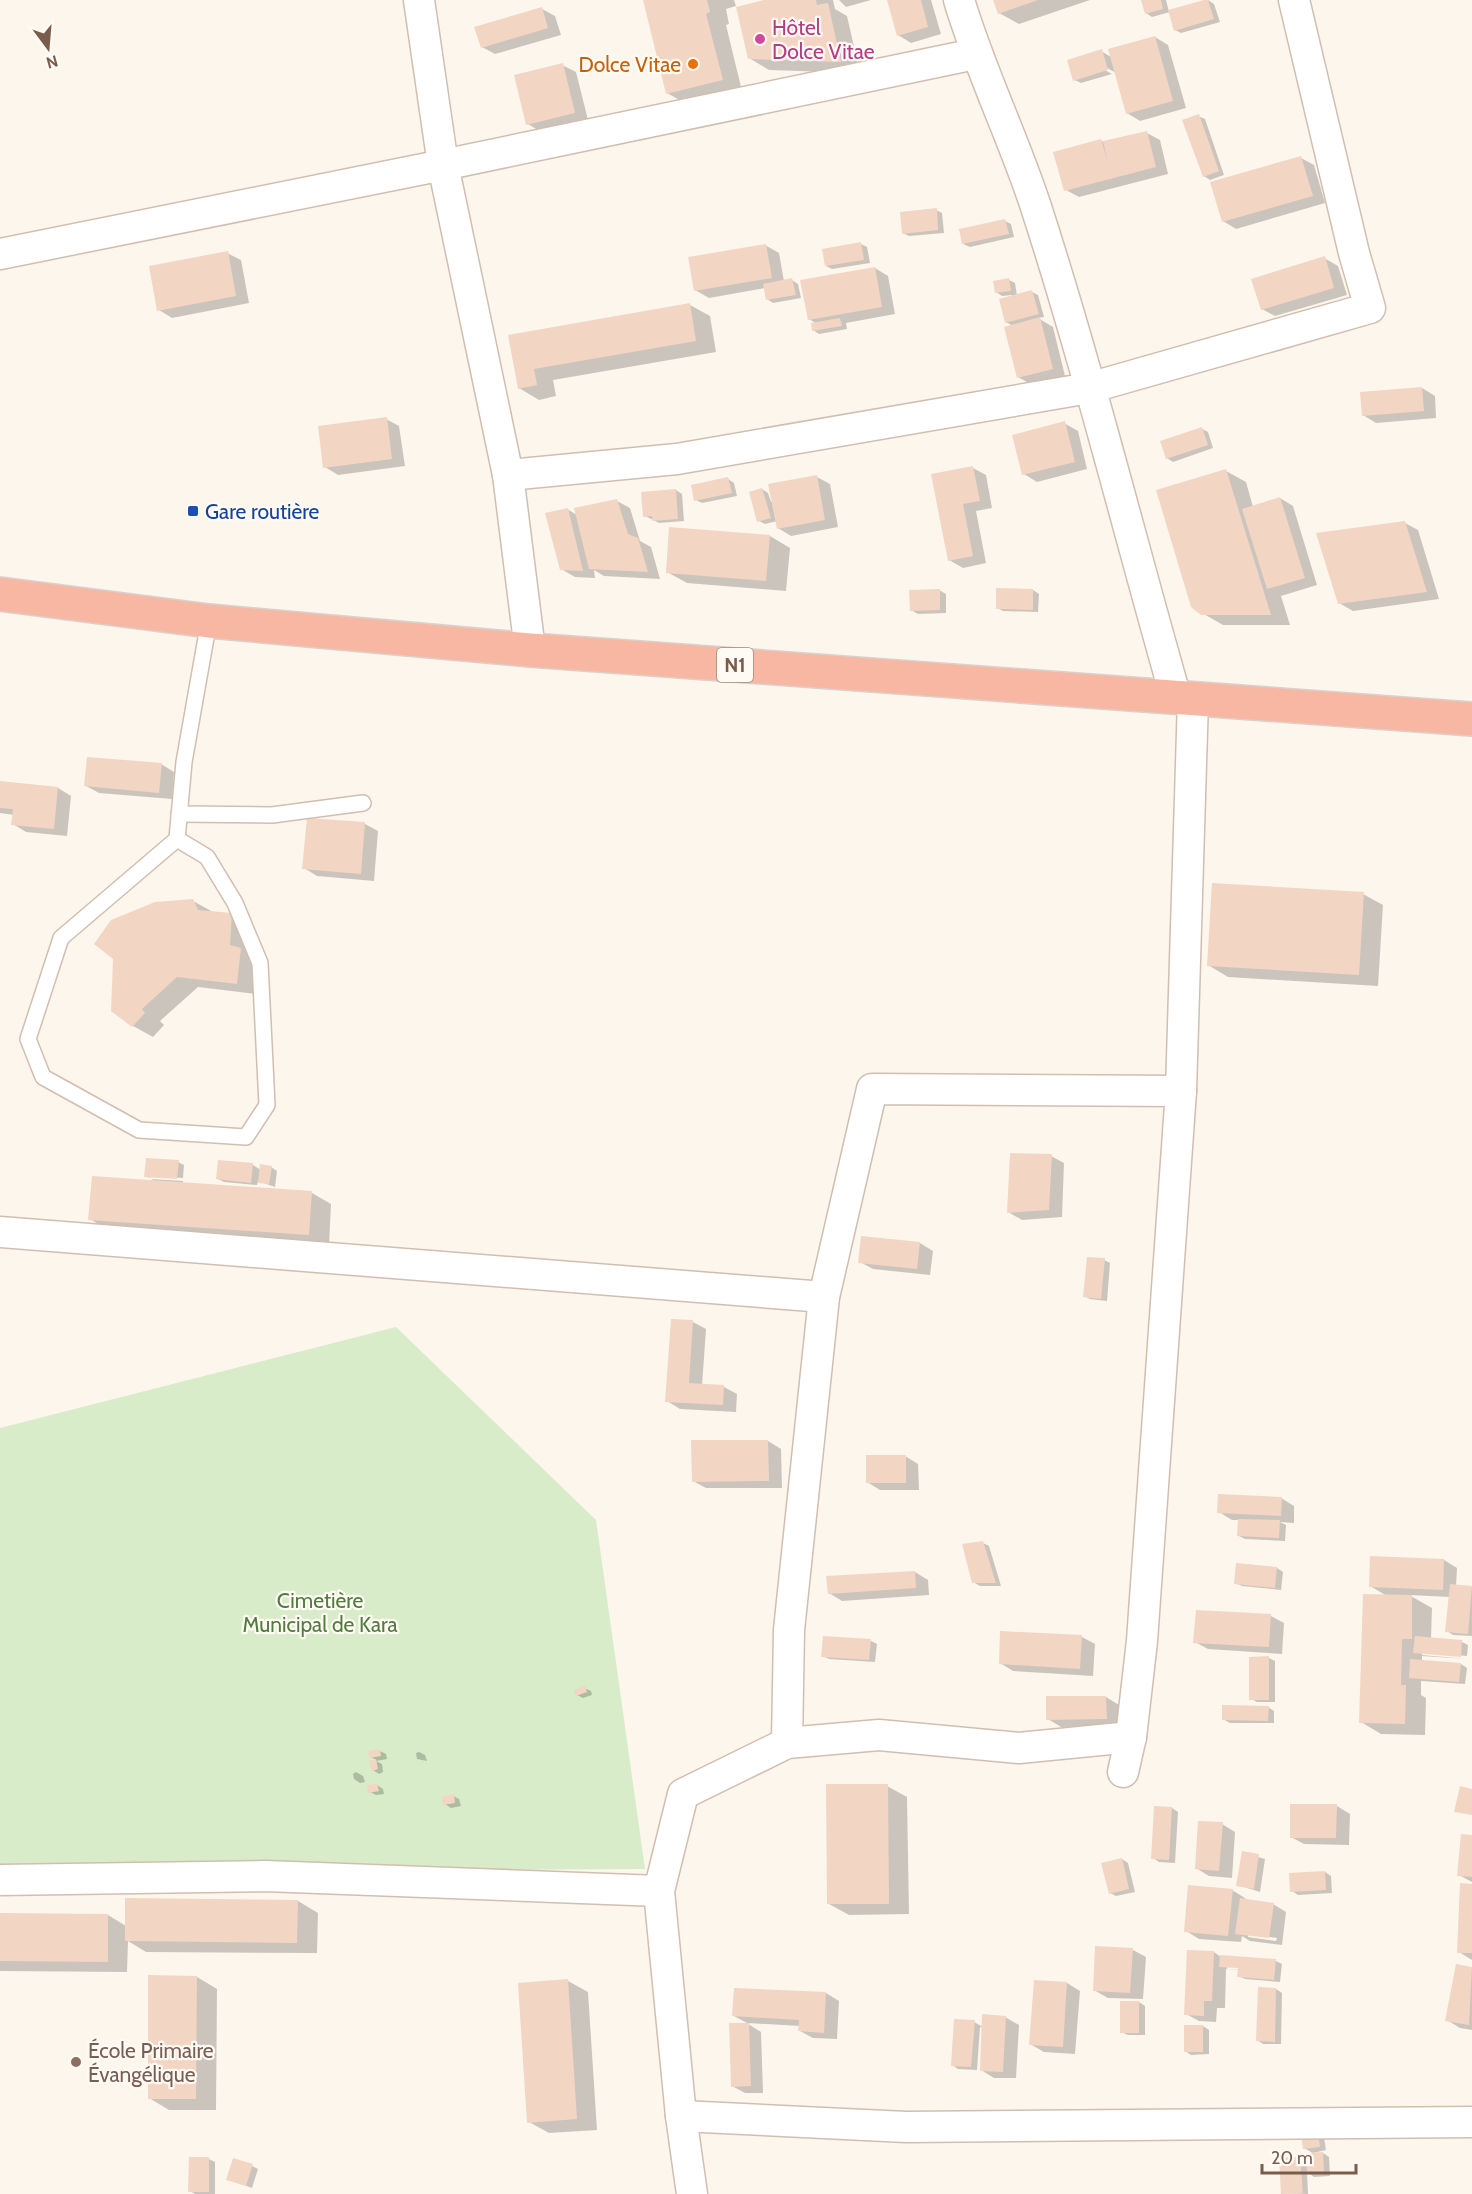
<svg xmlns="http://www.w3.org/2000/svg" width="1472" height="2194" font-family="Cabin,sans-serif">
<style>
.green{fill:#d8ecc9}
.shadow{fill:#0003;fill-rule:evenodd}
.building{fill:#f3d5c3}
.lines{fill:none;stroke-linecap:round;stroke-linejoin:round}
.lane-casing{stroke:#d1beb0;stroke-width:18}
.street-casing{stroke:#d1beb0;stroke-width:33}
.highway-casing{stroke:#dad1cd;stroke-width:36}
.lane{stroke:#fff;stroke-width:15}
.street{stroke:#fff;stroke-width:30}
.highway{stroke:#f7b7a3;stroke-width:33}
.hotel-dot{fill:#d1479c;stroke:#fffaf3;stroke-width:2}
.food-dot{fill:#e8710a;stroke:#fffaf3;stroke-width:2}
.transit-dot{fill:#1a4fb4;stroke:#fffaf3;stroke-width:2}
.education-dot{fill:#8d6e63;stroke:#fffaf3;stroke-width:2}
.labels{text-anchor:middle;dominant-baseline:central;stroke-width:4.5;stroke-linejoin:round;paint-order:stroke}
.shield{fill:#fffaf3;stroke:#a28b7f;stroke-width:1.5}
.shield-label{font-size:20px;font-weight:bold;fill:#7a5c4d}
.hotel-label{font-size:21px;fill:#b23c85;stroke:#fffaf3;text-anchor:start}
.food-label{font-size:21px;fill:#c56008;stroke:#fffaf3;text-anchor:end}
.transit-label{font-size:21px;fill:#164399;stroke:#fffaf3;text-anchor:start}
.park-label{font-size:21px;fill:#537a41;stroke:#fffaf3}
.education-label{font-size:21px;fill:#785e54;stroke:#fffaf3;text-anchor:start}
</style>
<rect width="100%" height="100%" fill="#fdf6ec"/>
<!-- green -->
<polygon class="green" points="396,1327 596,1520 645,1869 0,1872 0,1428"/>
<!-- shadow -->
<g class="shadow">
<polygon points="644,0 734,0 736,6 726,9 729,24 726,25 742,91 687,104 667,93"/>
<polygon points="766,0 833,0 835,9 847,16 860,73 769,70 749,58"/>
<polygon points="839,0 871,0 846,7"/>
<polygon points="888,0 931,0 941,34 911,43 898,35"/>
<polygon points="995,0 1090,0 1019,24 999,13"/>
<polygon points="1143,0 1166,0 1169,12 1208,0 1214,4 1220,22 1181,33 1175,30 1170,12 1152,17 1146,13"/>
<polygon points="542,9 555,16 561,35 495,54 482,47"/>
<polygon points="1155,37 1168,45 1186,108 1140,121 1127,113 1116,73 1102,65 1101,68 1112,74 1081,83 1075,80 1101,51 1111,57"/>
<polygon points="562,65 576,72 588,120 541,132 528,124"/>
<polygon points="1198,116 1205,119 1224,175 1210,180 1204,176"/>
<polygon points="1147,133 1160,140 1168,174 1079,197 1066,190 1101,140 1104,143"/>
<polygon points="1301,158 1314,165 1325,203 1236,229 1223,221"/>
<polygon points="936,210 942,213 944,233 909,236 903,233"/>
<polygon points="1005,221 1011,224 1014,237 970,247 963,244"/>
<polygon points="861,244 867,247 870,263 832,269 826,266"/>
<polygon points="765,245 779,253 784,281 792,280 798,284 801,298 773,303 767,299 765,288 709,298 695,290"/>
<polygon points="227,253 241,260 249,303 172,318 159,310"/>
<polygon points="1324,258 1338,266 1347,295 1275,316 1262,309"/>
<polygon points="875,268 888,276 895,314 846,323 847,329 819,334 813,330 817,324 809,319"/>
<polygon points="1009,280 1015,283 1017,296 1032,292 1038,295 1044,317 1038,318 1053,327 1065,376 1032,385 1018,377 1013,326 1006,322 1012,295 1002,296 996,292"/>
<polygon points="690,305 710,316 716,352 553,380 556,396 539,400 519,388 510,336"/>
<polygon points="1422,388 1435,396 1436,418 1376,423 1363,415"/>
<polygon points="386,419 399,426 405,466 338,475 325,467"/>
<polygon points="1064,423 1078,431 1087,469 1037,482 1024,474"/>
<polygon points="1202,429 1208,432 1213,448 1173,462 1167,458"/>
<polygon points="973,468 986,475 992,508 976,511 986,563 963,568 949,560 933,475"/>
<polygon points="1226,471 1246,482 1253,507 1280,498 1293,506 1317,585 1281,596 1290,625 1223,625 1202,613"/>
<polygon points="817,477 830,484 838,527 791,536 778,528 777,521 765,524 759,521 762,489 768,493 771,502"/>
<polygon points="728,479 734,483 737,496 702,503 696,500"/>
<polygon points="676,490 682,494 684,521 659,523 645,516"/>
<polygon points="617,501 630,508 640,541 651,547 660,579 604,576 594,570 595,578 575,577 561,569 567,509 577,515"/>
<polygon points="1405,523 1418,530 1439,599 1353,611 1339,603"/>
<polygon points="770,536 790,548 786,591 687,583 667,572"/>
<polygon points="939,590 946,594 946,613 918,614 911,610"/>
<polygon points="1033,590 1039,594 1038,612 1003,611 997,608"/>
<polygon points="161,764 174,772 172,799 99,793 86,786"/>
<polygon points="0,782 58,788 71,796 67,836 26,832 13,824 14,815 0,813"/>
<polygon points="308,819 365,824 378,831 374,881 317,876 304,868"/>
<polygon points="1363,894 1383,905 1378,986 1228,977 1208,965"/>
<polygon points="193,901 213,912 231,915 251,926 260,961 257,994 198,987 160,1021 164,1025 153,1037 133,1026"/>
<polygon points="1051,1156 1064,1163 1062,1217 1022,1220 1008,1212"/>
<polygon points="178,1162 184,1165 183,1178 150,1176 150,1178 146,1176"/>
<polygon points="253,1165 261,1170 271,1167 277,1171 275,1187 258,1181 257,1185 224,1182 218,1179"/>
<polygon points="151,1179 183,1181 183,1184 312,1193 331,1204 329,1246 110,1231 90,1219 156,1182"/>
<polygon points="920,1243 933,1251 930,1275 873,1269 860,1262"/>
<polygon points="1104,1260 1110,1263 1107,1301 1090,1299 1084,1296"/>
<polygon points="693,1322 706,1329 702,1386 724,1387 737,1394 736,1412 680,1409 667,1401"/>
<polygon points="768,1441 781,1449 782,1488 706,1488 693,1481"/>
<polygon points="905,1456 918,1464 919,1490 880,1490 867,1482"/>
<polygon points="1281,1498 1294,1506 1294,1523 1280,1522 1286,1525 1285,1541 1245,1539 1239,1536 1240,1520 1232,1520 1219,1512"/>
<polygon points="983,1543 989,1546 1001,1586 980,1586 973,1582"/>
<polygon points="1444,1560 1457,1568 1456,1586 1472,1588 1472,1636 1453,1635 1447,1631 1450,1597 1409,1595 1432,1608 1431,1639 1462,1642 1468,1645 1467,1656 1422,1652 1422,1655 1467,1659 1422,1656 1422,1661 1461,1664 1467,1668 1465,1684 1421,1681 1421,1695 1426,1698 1425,1735 1381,1734 1361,1722 1387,1596 1370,1586"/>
<polygon points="1238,1564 1277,1568 1283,1572 1281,1590 1242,1586 1236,1583"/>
<polygon points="915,1572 928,1580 929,1595 842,1601 829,1593"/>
<polygon points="1271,1616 1284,1623 1282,1654 1208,1649 1195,1642"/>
<polygon points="1082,1637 1095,1644 1093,1676 1013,1671 1000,1663"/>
<polygon points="871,1641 877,1644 875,1662 829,1659 823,1656"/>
<polygon points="1269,1658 1275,1661 1275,1702 1257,1702 1251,1699"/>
<polygon points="584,1688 591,1691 592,1695 583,1698 577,1695"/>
<polygon points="1106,1697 1119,1705 1119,1726 1061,1727 1048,1719 1048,1698"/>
<polygon points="1268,1707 1274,1711 1274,1723 1230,1723 1223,1719"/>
<polygon points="380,1751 386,1754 387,1759 376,1761 382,1764 383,1772 379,1774 373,1770 376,1760 371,1757"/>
<polygon points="419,1752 425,1755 427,1761 417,1759 416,1753"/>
<polygon points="356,1772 363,1776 365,1782 360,1783 354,1779 353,1774"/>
<polygon points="377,1785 383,1789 384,1794 376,1795 370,1792"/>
<polygon points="887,1786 907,1797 909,1914 849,1915 829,1904"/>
<polygon points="453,1796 459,1799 461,1806 451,1808 445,1804"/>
<polygon points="1337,1806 1350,1814 1349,1845 1304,1844 1291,1837"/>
<polygon points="1156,1807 1172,1808 1178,1812 1175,1863 1159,1862 1153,1858"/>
<polygon points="1222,1824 1235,1832 1232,1878 1209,1876 1196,1868"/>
<polygon points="1472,1836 1472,1882 1459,1875"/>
<polygon points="1243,1853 1265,1859 1260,1892 1238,1885"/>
<polygon points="1122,1859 1128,1863 1135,1892 1116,1896 1110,1893"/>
<polygon points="1325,1872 1331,1876 1332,1893 1298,1895 1292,1891"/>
<polygon points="1472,1885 1472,1960 1459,1952"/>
<path d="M1232 1890 1245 1898V1900L1273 1904 1286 1912 1282 1945 1250 1941 1242 1936 1241 1942 1199 1939 1186 1931ZM1248 1934 1277 1938 1276 1941 1248 1937Z"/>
<polygon points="298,1901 318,1913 317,1953 146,1952 128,1941 127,1972 0,1971 0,1914 108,1915 126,1926"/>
<polygon points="1133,1950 1146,1957 1143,1999 1108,1998 1094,1990"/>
<path d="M1214 1952 1221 1957 1276 1961 1282 1964 1280 1982 1245 1979 1239 1976V1970L1226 1969 1225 2008H1217L1216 2022 1199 2021 1186 2014ZM1227 1966 1246 1967 1245 1970 1227 1969Z"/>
<polygon points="1457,1966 1472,1968 1472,2030 1460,2028 1447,2020"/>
<polygon points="197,1977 217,1989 216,2110 169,2110 149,2098"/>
<polygon points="568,1981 588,1992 597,2130 549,2133 529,2122"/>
<polygon points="1067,1983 1080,1991 1075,2054 1044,2052 1030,2044"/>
<polygon points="1276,1989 1282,1993 1281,2044 1263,2044 1257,2040"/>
<polygon points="826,1993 839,2001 837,2039 813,2038 800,2031 800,2026 747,2023 734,2016"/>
<polygon points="1139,2002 1145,2006 1145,2035 1128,2035 1121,2032 1122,2003"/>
<polygon points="1005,2017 1019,2025 1016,2078 994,2078 981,2070 983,2028 980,2027 977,2070 958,2069 952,2065 974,2022 983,2027"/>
<polygon points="748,2024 761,2032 763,2093 745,2093 732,2086"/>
<polygon points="1203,2026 1209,2030 1209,2054 1191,2055 1185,2051"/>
<polygon points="1318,2135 1324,2138 1326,2150 1313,2153 1304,2148"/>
<polygon points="1323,2153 1329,2157 1330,2176 1314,2177 1307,2172 1308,2194 1283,2193 1300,2158 1308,2163"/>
<polygon points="209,2159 215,2162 215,2194 195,2194 190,2191"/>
<polygon points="252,2166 258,2169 252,2188 228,2179"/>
</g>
<!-- building -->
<g class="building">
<polygon points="643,0 707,0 710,12 706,14 723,80 666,94"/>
<polygon points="764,0 816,0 817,5 828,3 841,62 748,59 736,7"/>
<polygon points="887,0 921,0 928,27 897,36"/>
<polygon points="993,0 1038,0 998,14"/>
<polygon points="1141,0 1161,0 1163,9 1145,14"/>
<polygon points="1204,0 1208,0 1214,19 1174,31 1168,10"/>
<polygon points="542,7 548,28 481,48 474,27"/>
<polygon points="1155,36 1173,101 1126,114 1108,49"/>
<polygon points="1102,49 1108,70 1073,81 1067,60"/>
<polygon points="563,63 575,113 526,125 514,75"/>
<polygon points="1199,114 1219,171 1203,177 1182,120"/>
<polygon points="1147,131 1156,167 1064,191 1053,152 1101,139 1108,163 1103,141"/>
<polygon points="1301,156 1313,196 1222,222 1210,182"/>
<polygon points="937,208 938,230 902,234 900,212"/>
<polygon points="1005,219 1009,234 962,244 959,229"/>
<polygon points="861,242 864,260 825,266 822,249"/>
<polygon points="766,244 772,278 694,291 688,257"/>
<polygon points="228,251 236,296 157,311 149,266"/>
<polygon points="1325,256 1334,288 1261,310 1251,279"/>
<polygon points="875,267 882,307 808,320 800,280"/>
<polygon points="792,278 796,295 766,300 763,284"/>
<polygon points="1009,278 1011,291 995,293 993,281"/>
<polygon points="1032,290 1039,314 1005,323 999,299"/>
<polygon points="690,303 696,341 534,369 537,385 518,389 508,335"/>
<polygon points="1040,317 1053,369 1017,378 1004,327"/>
<polygon points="840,318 842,326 812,331 811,323"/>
<polygon points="1422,387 1424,411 1362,416 1360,392"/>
<polygon points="387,417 392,459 323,468 318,426"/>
<polygon points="1065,421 1075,462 1022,475 1012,435"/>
<polygon points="1202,427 1208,445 1166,459 1160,441"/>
<polygon points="973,466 980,501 963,504 973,556 948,561 931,474"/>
<polygon points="1226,469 1271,615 1201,615 1191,607 1156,490"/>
<polygon points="817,475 825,520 777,529 768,484"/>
<polygon points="728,477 732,493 694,501 691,485"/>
<polygon points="762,488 771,518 757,522 749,492"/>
<polygon points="676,489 678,519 652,521 652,516 643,517 641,492"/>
<polygon points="1280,497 1305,578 1267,589 1242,509"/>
<polygon points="617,499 628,534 638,538 648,572 589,569 574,508"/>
<polygon points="568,508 583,571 560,570 545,513"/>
<polygon points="1405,521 1427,592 1338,604 1316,533"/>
<polygon points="669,527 770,535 766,581 666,573"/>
<polygon points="996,588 1033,589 1033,610 996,609"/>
<polygon points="940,589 940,610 910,611 909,590"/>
<polygon points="87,757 162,763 159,793 84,786"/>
<polygon points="0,781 58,787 54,829 11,825 13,809 0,808"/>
<polygon points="307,818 365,822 361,874 302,869"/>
<polygon points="1212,883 1364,892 1359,975 1207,966"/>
<polygon points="193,899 198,910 232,913 230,945 241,948 237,984 177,977 142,1009 145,1013 132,1027 111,1011 113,959 94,944 111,920 155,902"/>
<polygon points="1010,1153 1052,1154 1049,1210 1007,1213"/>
<polygon points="146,1158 179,1160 177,1179 144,1177"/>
<polygon points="218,1160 253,1163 251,1183 216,1179"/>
<polygon points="260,1164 272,1166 269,1184 258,1183"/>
<polygon points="92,1176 312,1191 309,1235 88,1220"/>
<polygon points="861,1236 920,1242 917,1269 858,1263"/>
<polygon points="1087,1257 1105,1258 1101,1299 1083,1297"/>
<polygon points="671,1319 693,1320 689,1383 724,1385 723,1405 665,1402"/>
<polygon points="691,1440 768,1440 769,1481 692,1482"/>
<rect x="866" y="1455" width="40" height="28"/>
<polygon points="1218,1494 1282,1497 1281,1516 1217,1513"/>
<polygon points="1238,1519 1280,1520 1279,1538 1237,1536"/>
<polygon points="983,1541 996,1583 972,1583 962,1544"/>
<polygon points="1370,1556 1444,1559 1443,1590 1369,1587"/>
<polygon points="1236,1563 1277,1567 1275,1588 1234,1584"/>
<polygon points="915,1571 916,1588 828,1594 826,1576"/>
<polygon points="1450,1584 1472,1586 1468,1634 1445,1632"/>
<polygon points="1363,1594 1412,1595 1412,1639 1402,1639 1401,1685 1406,1685 1405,1724 1359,1723"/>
<polygon points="1196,1610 1271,1614 1269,1647 1193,1643"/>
<polygon points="1000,1631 1082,1635 1080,1669 999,1664"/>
<polygon points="823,1636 871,1639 869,1660 821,1657"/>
<polygon points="1415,1636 1462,1640 1461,1657 1413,1653"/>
<polygon points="1269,1656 1269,1700 1249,1700 1249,1657"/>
<polygon points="1410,1659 1461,1663 1459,1682 1409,1678"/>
<polygon points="585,1686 587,1692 576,1696 574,1690"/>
<polygon points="1046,1696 1106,1696 1107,1719 1046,1720"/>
<polygon points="1222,1705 1269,1706 1268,1721 1222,1720"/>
<polygon points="380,1749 381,1756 369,1758 368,1751"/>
<polygon points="376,1759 378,1769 372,1771 369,1761"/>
<polygon points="377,1784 379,1791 368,1793 367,1785"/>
<polygon points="826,1784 888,1784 889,1904 827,1904"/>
<polygon points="1460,1786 1472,1789 1472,1815 1454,1812"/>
<polygon points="454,1794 455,1803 443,1805 441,1797"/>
<polygon points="1290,1804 1337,1804 1336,1838 1290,1838"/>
<polygon points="1154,1806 1172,1807 1169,1860 1151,1859"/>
<polygon points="1198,1821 1223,1822 1219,1871 1195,1869"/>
<polygon points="1461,1834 1472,1835 1472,1877 1457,1876"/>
<polygon points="1242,1851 1259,1854 1254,1889 1236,1886"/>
<polygon points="1122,1858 1129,1889 1109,1894 1101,1863"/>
<polygon points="1325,1871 1326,1890 1290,1892 1289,1873"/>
<polygon points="1460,1883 1472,1884 1472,1953 1457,1953"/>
<polygon points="1188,1885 1233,1889 1228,1936 1184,1932"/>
<polygon points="125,1898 298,1900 297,1943 125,1941"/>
<polygon points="1240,1898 1274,1903 1269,1938 1235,1934"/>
<polygon points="0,1913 108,1914 108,1962 0,1961"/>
<polygon points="1095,1946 1133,1948 1130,1993 1093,1991"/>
<polygon points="1187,1950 1214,1951 1212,2001 1204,2001 1204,2016 1184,2015"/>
<polygon points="1220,1955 1276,1959 1274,1980 1237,1977 1238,1968 1219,1967"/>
<polygon points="1456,1964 1472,1967 1469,2025 1445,2021"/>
<polygon points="148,1975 197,1976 196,2099 148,2099"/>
<polygon points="568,1979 577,2119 527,2123 518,1983"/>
<polygon points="1034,1980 1067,1982 1063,2047 1029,2045"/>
<polygon points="1258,1987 1276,1988 1275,2042 1256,2041"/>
<polygon points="734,1988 826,1992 824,2033 798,2031 799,2020 732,2016"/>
<rect x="1120" y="2001" width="19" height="32"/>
<polygon points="982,2014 1006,2016 1003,2072 980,2071"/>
<polygon points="954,2019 975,2020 971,2067 951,2066"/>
<polygon points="729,2023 749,2023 751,2086 731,2087"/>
<rect x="1184" y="2025" width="19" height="27"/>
<polygon points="1318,2133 1320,2147 1303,2149 1301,2136"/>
<polygon points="1323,2152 1324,2173 1307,2174 1306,2153"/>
<polygon points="189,2157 209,2157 209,2192 188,2192"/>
<polygon points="1300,2157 1303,2193 1281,2194 1279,2158"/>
<polygon points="233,2158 253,2164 246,2186 226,2180"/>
</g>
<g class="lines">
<defs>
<g id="lane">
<polyline points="179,814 272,815 363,803"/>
<polyline points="177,839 207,857 235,903 260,963 267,1105 246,1137 139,1130 43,1077 28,1039 61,938 177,839 184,762 209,621"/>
</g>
<g id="street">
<polyline points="419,0 443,165 508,475 530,650"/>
<path d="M959 0C980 70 1012 135 1035 204 1088 367 1129 534 1176 698"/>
<polyline points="0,254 443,165 975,54"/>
<polyline points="508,475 677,459 1089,388 1370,308 1354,253 1294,0"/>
<polyline points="0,1232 824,1297"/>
<polyline points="787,1743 789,1630 824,1297 872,1089 1181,1091"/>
<polyline points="1123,1772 1131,1737 1142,1641 1181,1091 1193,699"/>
<polyline points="0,1880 265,1876 659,1891 683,1794 787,1743 879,1735 1019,1748 1131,1737"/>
<polyline points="659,1891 681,2116 692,2194"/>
<polyline points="681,2116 906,2127 1472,2122"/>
</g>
<polyline id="highway" points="0,594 209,621 530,650 1472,719"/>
</defs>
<!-- lane casing -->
<use href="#lane" class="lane-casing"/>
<!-- street casing -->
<use href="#street" class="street-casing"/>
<!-- highway casing -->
<use href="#highway" class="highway-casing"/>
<!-- lane -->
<use href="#lane" class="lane"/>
<!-- street -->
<use href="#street" class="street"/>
<!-- highway -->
<use href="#highway" class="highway"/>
</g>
<!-- markers -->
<circle class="hotel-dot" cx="760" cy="39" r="6"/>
<circle class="food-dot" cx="693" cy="64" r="6"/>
<rect class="transit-dot" x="187" y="505" width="12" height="12" rx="3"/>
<circle class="education-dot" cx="76" cy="2062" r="6"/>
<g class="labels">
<!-- shield labels -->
<rect class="shield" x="717" y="648" width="36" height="34" rx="4.5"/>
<g class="shield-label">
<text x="735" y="665">N1</text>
</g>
<!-- hotel labels -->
<g class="hotel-label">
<text x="772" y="27">Hôtel<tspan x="772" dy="24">Dolce Vitae</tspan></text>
</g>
<!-- food labels -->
<g class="food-label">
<text x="681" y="64">Dolce Vitae</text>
</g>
<!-- transit labels -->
<g class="transit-label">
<text x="205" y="511">Gare routière</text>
</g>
<!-- park labels -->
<g class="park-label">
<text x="320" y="1600">Cimetière<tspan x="320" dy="24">Municipal de Kara</tspan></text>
</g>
<!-- education labels -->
<g class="education-label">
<text x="88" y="2050">École Primaire<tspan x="88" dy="24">Évangélique</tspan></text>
</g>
</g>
<!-- north arrow -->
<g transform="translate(48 48) rotate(164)" stroke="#fffaf3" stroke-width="4.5" paint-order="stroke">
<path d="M0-4.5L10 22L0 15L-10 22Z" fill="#7a5c4d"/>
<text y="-9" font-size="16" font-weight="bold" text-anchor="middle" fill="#7a5c4d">N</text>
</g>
<!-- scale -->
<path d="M1262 2164v9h94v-9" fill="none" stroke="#7a5c4d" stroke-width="3"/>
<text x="1271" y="2164" font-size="18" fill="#7a5c4d" stroke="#fffaf3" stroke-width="4.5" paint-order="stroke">20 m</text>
</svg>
